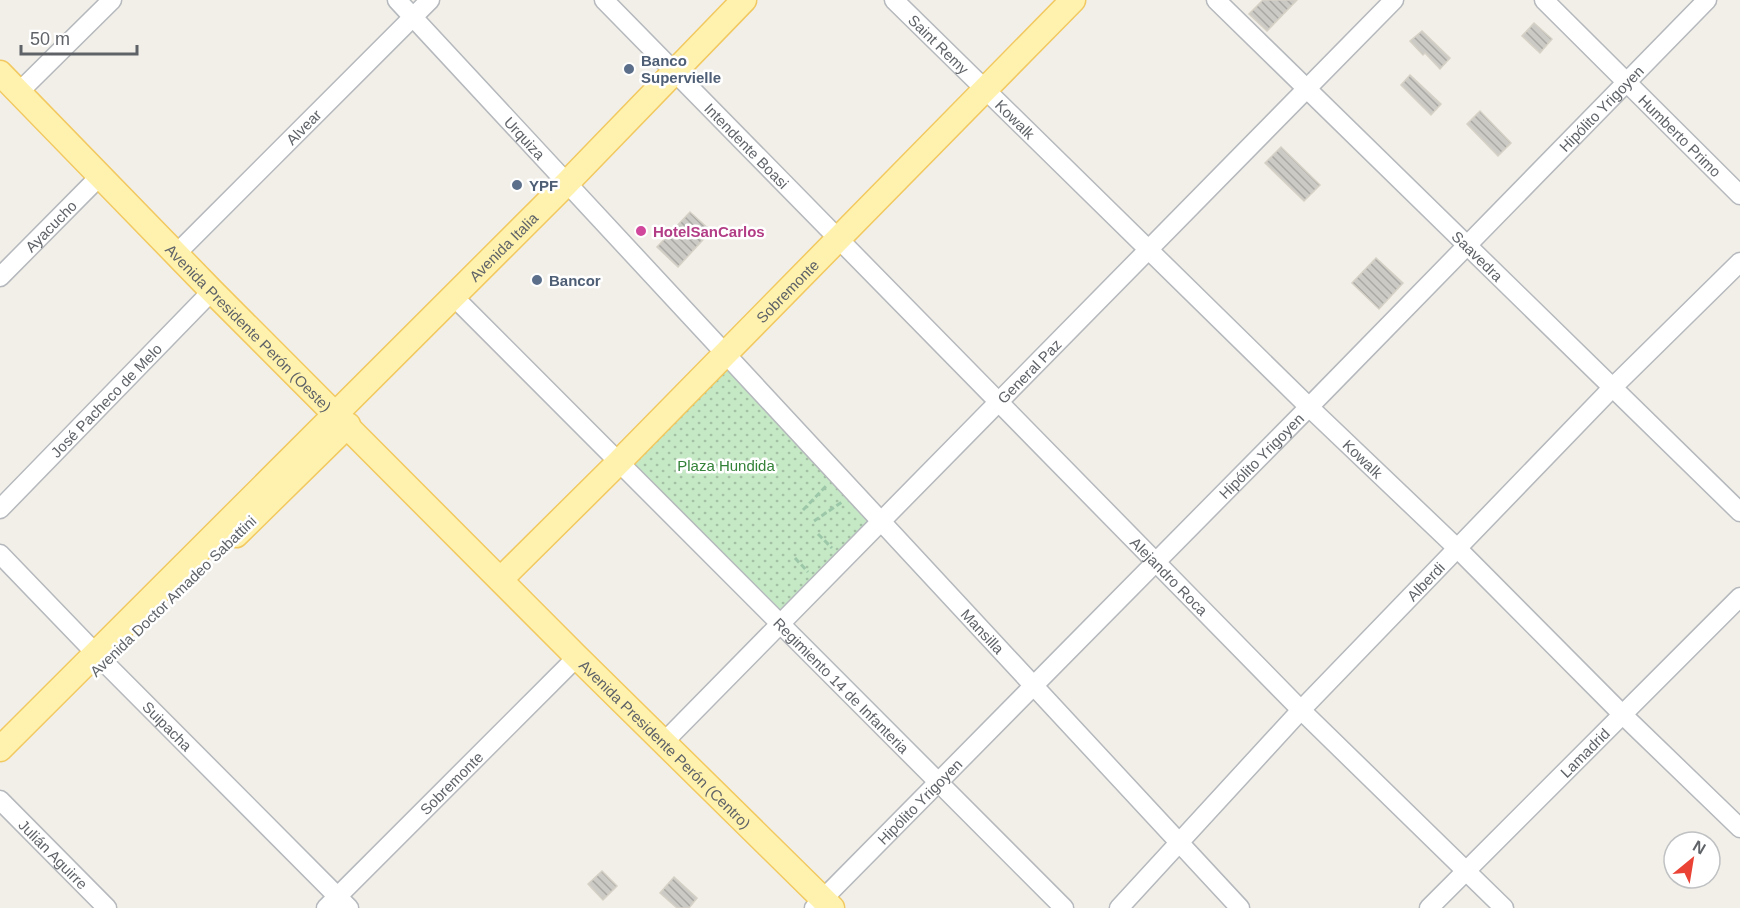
<svg xmlns="http://www.w3.org/2000/svg" width="1740" height="908" font-family="Helvetica,sans-serif">
<style>
.park{fill:url(#park-dots)}
.building{fill:url(#building-back-hatch);stroke:#d6d1c6;stroke-width:1.5}
.lines{fill:none;stroke-linecap:round;stroke-linejoin:round}
.minor-casing{stroke:#b5b8bc;stroke-width:21}
.major-casing{stroke:#f2c960;stroke-width:27}
.path{stroke:#9cc7a9;stroke-width:3;stroke-dasharray:6 3;stroke-linecap:butt}
.minor{stroke:#fff;stroke-width:18}
.major{stroke:#fff2af;stroke-width:24}
.service-dot{fill:#5c6f8a;stroke:#fff;stroke-width:2}
.hotel-dot{fill:#d1479c;stroke:#fff;stroke-width:2}
.labels{text-anchor:middle;dominant-baseline:central;stroke-width:5;stroke-linejoin:round;paint-order:stroke}
.street-label{font-size:15px;fill:#5f6368;stroke:#fff}
.service-label{font-size:15px;font-weight:bold;fill:#4e5e75;stroke:#fff;text-anchor:start}
.hotel-label{font-size:15px;font-weight:bold;fill:#b23c85;stroke:#fff;text-anchor:start}
.park-label{font-size:15px;fill:#348238;stroke:#fff}
</style>
<defs>
<pattern id="park-dots" width="8" height="8" patternUnits="userSpaceOnUse" patternTransform="scale(1.5)"><rect width="8" height="8" fill="#c5e8c5"/><path d="M2 2h.1M6 6h.1" fill="none" stroke="#a3c0a4" stroke-width="1.8" stroke-linecap="round"/></pattern>
<pattern id="building-back-hatch" width="6" height="6" patternUnits="userSpaceOnUse" patternTransform="scale(1.5)"><rect width="6" height="6" fill="#cccac5"/><path d="M-1 5l2 2M0 0l6 6M5-1l2 2" fill="none" stroke="#a9a8a4"/></pattern>
</defs>
<rect width="100%" height="100%" fill="#f1efe8"/>
<!-- park -->
<polygon class="park" points="726,368 871,520 782,613 629,463"/>
<!-- building -->
<g class="building">
<polygon points="1263,0 1297,0 1267,31 1249,14"/>
<polygon points="1534,23 1552,39 1540,53 1522,36"/>
<polygon points="1422,31 1450,58 1440,69 1425,53 1423,55 1410,41"/>
<polygon points="1410,75 1441,104 1431,115 1401,85"/>
<polygon points="1480,111 1511,143 1498,156 1467,124"/>
<polygon points="1281,147 1320,185 1304,201 1265,163"/>
<polygon points="690,212 711,231 678,267 657,247"/>
<polygon points="1376,258 1403,283 1379,309 1352,283"/>
<polygon points="602,871 617,886 603,900 588,884"/>
<polygon points="674,877 697,898 689,908 677,908 660,893"/>
</g>
<g class="lines">
<defs>
<g id="minor">
<path id="s1" d="M397 0 1240 908"/>
<path id="s2" d="M604 0 1301 710 1504 908"/>
<path id="s3" d="M894 0 1309 407 1458 549 1623 715 1740 828"/>
<path id="s4" d="M1216 0 1740 512"/>
<path id="s5" d="M1544 0 1740 195"/>
<polyline points="19,92 112,0"/>
<path id="s6" d="M176 254 430 0"/>
<path id="s7" d="M0 277 101 175"/>
<path id="s8" d="M453 296 1064 908"/>
<path id="s9" d="M0 509 212 291"/>
<path id="s10" d="M0 554 105 663 349 908"/>
<path id="s11" d="M663 743 1394 0"/>
<path id="s12" d="M0 800 107 908"/>
<path id="s13" d="M326 908 577 657"/>
<path id="s14" d="M814 908 1309 407 1707 0"/>
<path id="s15" d="M1119 908 1301 710 1613 387 1740 262"/>
<path id="s16" d="M1429 908 1740 597"/>
</g>
<g id="major">
<path id="s17" d="M0 73 212 291 577 657 832 908"/>
<polyline points="236,535 348,425"/>
<path id="s18" d="M501 579 618 463 1073 0"/>
<path id="s19" d="M0 749 566 184 744 0"/>
</g>
</defs>
<!-- minor casing -->
<use href="#minor" class="minor-casing"/>
<!-- major casing -->
<use href="#major" class="major-casing"/>
<!-- path -->
<g class="path">
<polyline points="803,510 826,486"/>
<polyline points="814,521 842,502"/>
<polyline points="818,534 832,548"/>
<polyline points="795,558 808,572"/>
</g>
<!-- minor -->
<use href="#minor" class="minor"/>
<!-- major -->
<use href="#major" class="major"/>
</g>
<!-- markers -->
<g class="service-dot">
<circle cx="629" cy="69" r="6"/>
<circle cx="517" cy="185" r="6"/>
<circle cx="537" cy="280" r="6"/>
</g>
<circle class="hotel-dot" cx="641" cy="231" r="6"/>
<g class="labels">
<!-- street labels -->
<g class="street-label">
<text stroke="none"><textPath href="#s3" startOffset="63">Saint Remy</textPath></text>
<text stroke="none"><textPath href="#s14" startOffset="1122">Hipólito Yrigoyen</textPath></text>
<text stroke="none"><textPath href="#s3" startOffset="170">Kowalk</textPath></text>
<text stroke="none"><textPath href="#s6" startOffset="180">Alvear</textPath></text>
<text stroke="none"><textPath href="#s5" startOffset="192">Humberto Primo</textPath></text>
<text stroke="none"><textPath href="#s1" startOffset="188">Urquiza</textPath></text>
<text stroke="none"><textPath href="#s2" startOffset="204">Intendente Boasi</textPath></text>
<text stroke="none"><textPath href="#s7" startOffset="72">Ayacucho</textPath></text>
<text stroke="none"><textPath href="#s19" startOffset="711">Avenida Italia</textPath></text>
<text stroke="none"><textPath href="#s4" startOffset="366">Saavedra</textPath></text>
<text stroke="none"><textPath href="#s18" startOffset="406">Sobremonte</textPath></text>
<text stroke="none"><textPath href="#s17" startOffset="356">Avenida Presidente Perón (Oeste)</textPath></text>
<text stroke="none"><textPath href="#s11" startOffset="522">General Paz</textPath></text>
<text stroke="none"><textPath href="#s9" startOffset="152">José Pacheco de Melo</textPath></text>
<text stroke="none"><textPath href="#s14" startOffset="636">Hipólito Yrigoyen</textPath></text>
<text stroke="none"><textPath href="#s3" startOffset="656">Kowalk</textPath></text>
<text stroke="none"><textPath href="#s2" startOffset="807">Alejandro Roca</textPath></text>
<text stroke="none"><textPath href="#s15" startOffset="448">Alberdi</textPath></text>
<text transform="translate(173 596) rotate(-44)">Avenida Doctor Amadeo Sabattini</text>
<text stroke="none"><textPath href="#s1" startOffset="861">Mansilla</textPath></text>
<text stroke="none"><textPath href="#s8" startOffset="550">Regimiento 14 de Infanteria</textPath></text>
<text stroke="none"><textPath href="#s10" startOffset="240">Suipacha</textPath></text>
<text stroke="none"><textPath href="#s17" startOffset="945">Avenida Presidente Perón (Centro)</textPath></text>
<text stroke="none"><textPath href="#s16" startOffset="220">Lamadrid</textPath></text>
<text stroke="none"><textPath href="#s13" startOffset="177">Sobremonte</textPath></text>
<text stroke="none"><textPath href="#s14" startOffset="150">Hipólito Yrigoyen</textPath></text>
<text stroke="none"><textPath href="#s12" startOffset="76">Julián Aguirre</textPath></text>
</g>
<!-- service labels -->
<g class="service-label">
<text x="641" y="60">Banco<tspan x="641" dy="17">Supervielle</tspan></text>
<text x="529" y="185">YPF</text>
<text x="549" y="280">Bancor</text>
</g>
<!-- hotel labels -->
<g class="hotel-label">
<text x="653" y="231">HotelSanCarlos</text>
</g>
<!-- park labels -->
<g class="park-label">
<text x="726" y="465">Plaza Hundida</text>
</g>
</g>
<!-- north arrow -->
<g transform="translate(1692 860) rotate(30)"><circle r="28" fill="#ffffff" stroke="#bfc1c3" stroke-width="1.5"/>
<path d="M0-4.5L10 22L0 15L-10 22Z" fill="#ea4335"/>
<text y="-9" font-size="16" font-weight="bold" text-anchor="middle" fill="#5f6368">N</text>
</g>
<!-- scale -->
<path d="M21 45v9h116v-9" fill="none" stroke="#5f6368" stroke-width="3"/>
<text x="30" y="45" font-size="18" fill="#5f6368" stroke="#ffffff" stroke-width="4.5" paint-order="stroke">50 m</text>
</svg>
